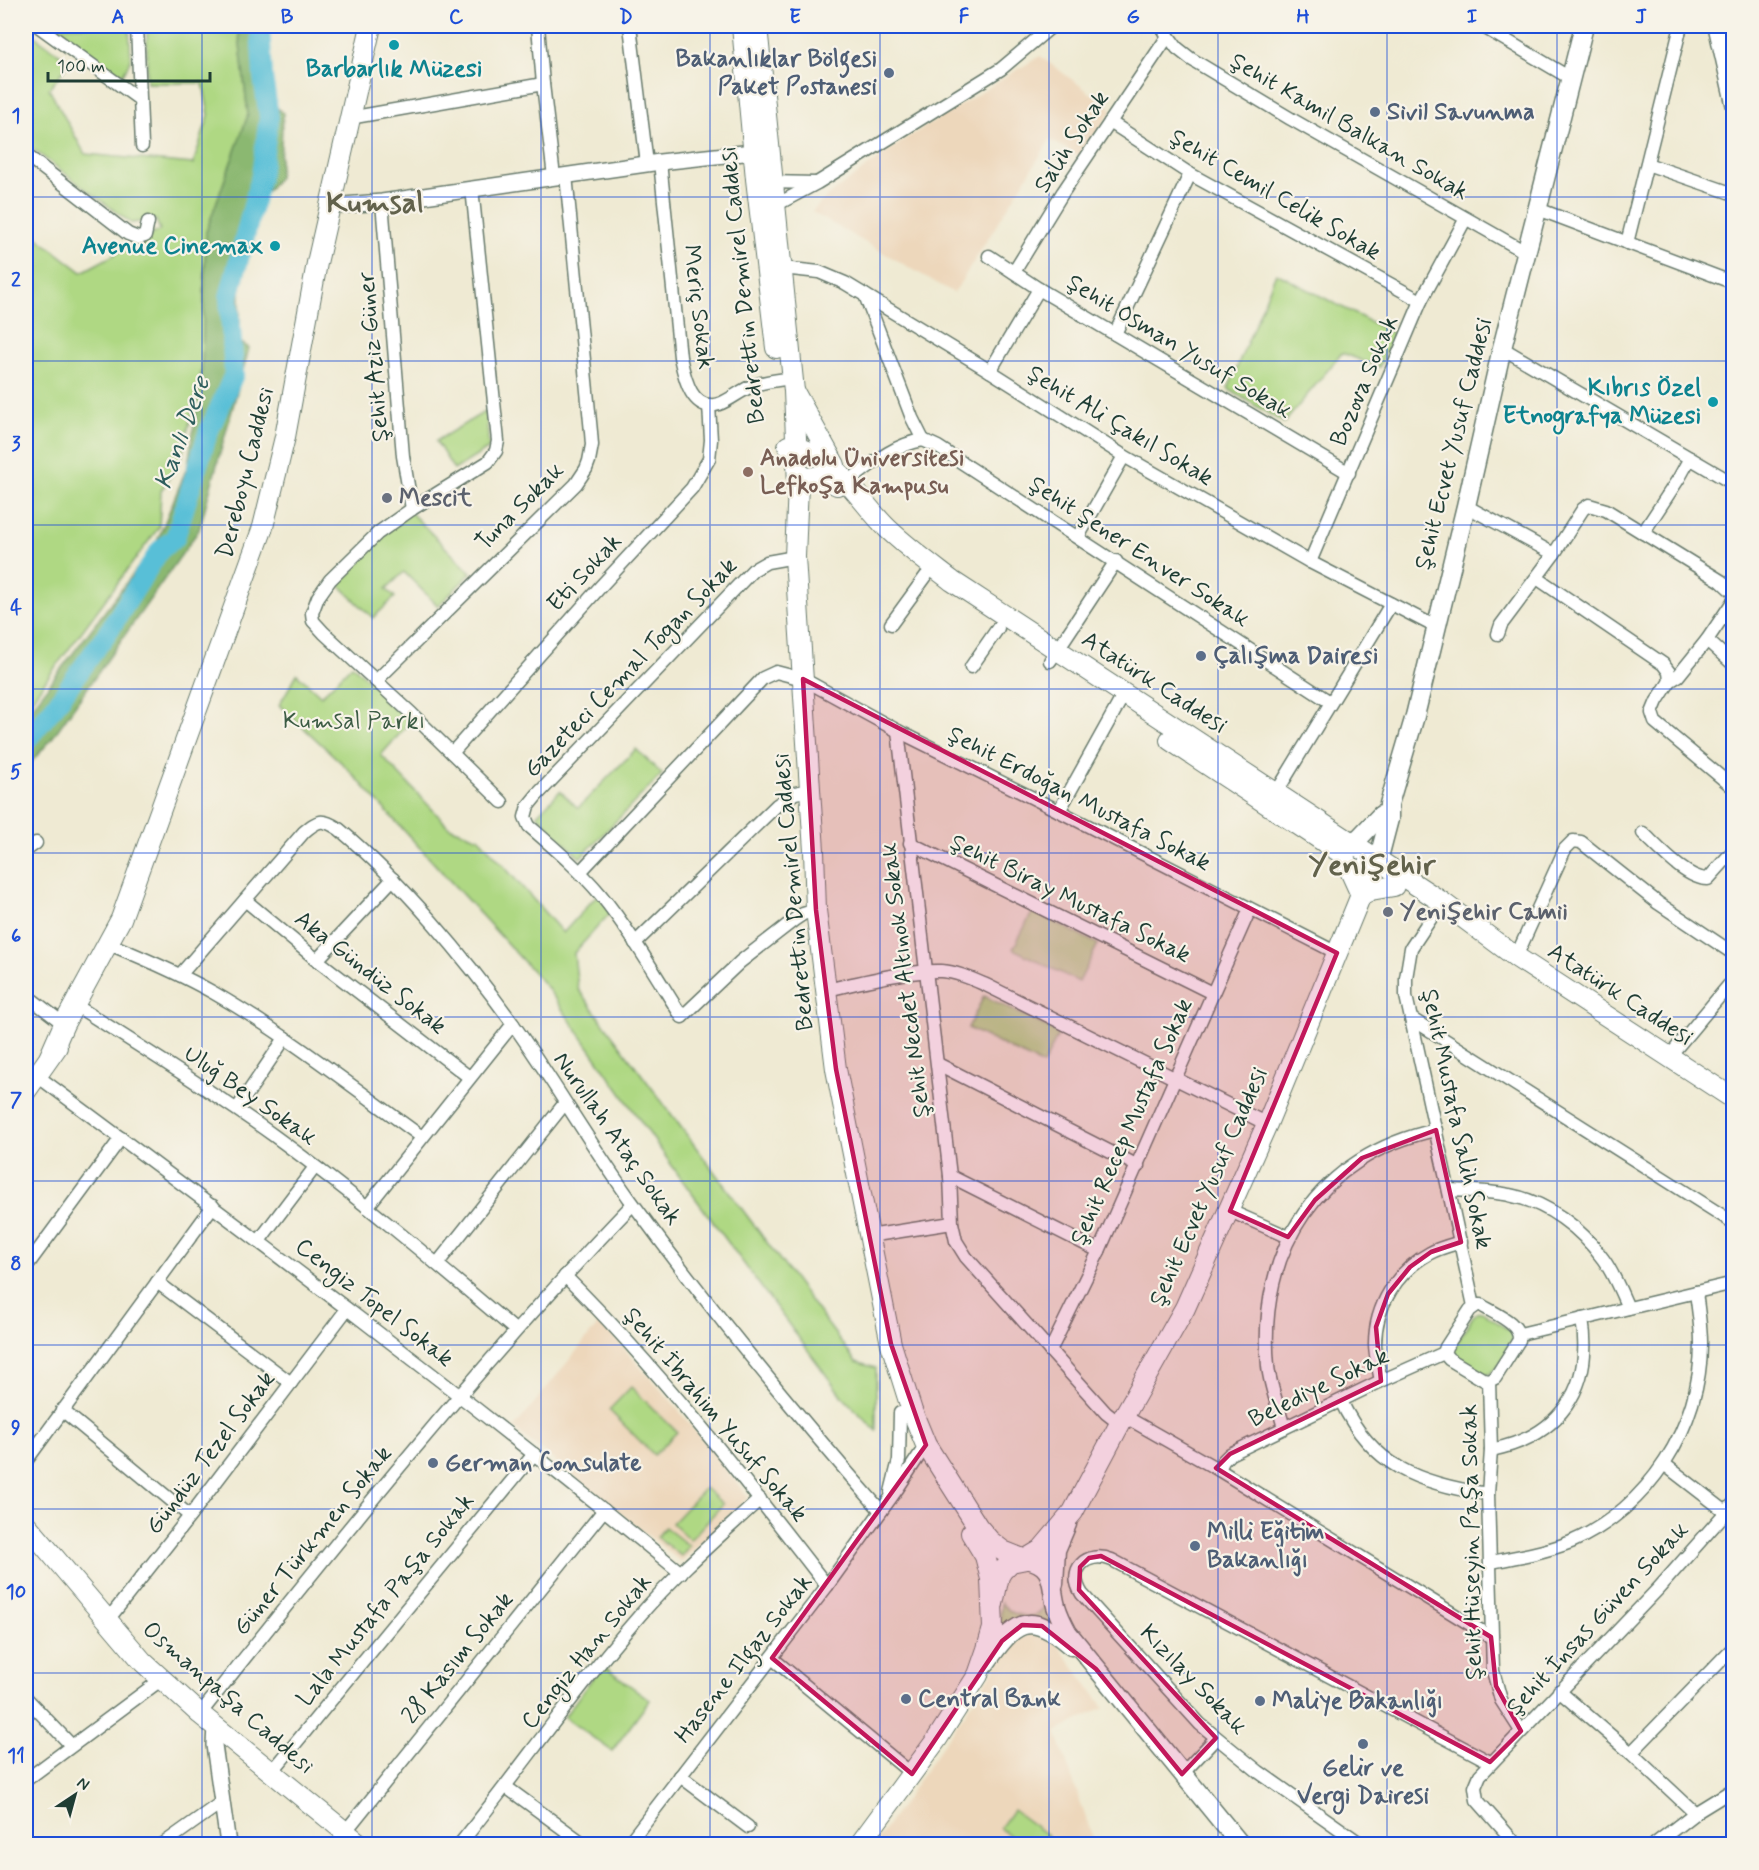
<svg xmlns="http://www.w3.org/2000/svg" width="1759" height="1870" font-family="Mynerve,sans-serif">
<style>
.built{fill:#edd7bb}
.green{fill:#afd883;stroke:#678a5c;stroke-width:1.5}
.forest{fill:#8bb871;stroke:#557a52;stroke-width:1.5}
.lines{fill:none;stroke-linecap:round;stroke-linejoin:round}
.river{stroke:#59bfd7;stroke-width:20}
.minor-casing{stroke:#687a6c;stroke-width:15}
.tertiary-casing{stroke:#687a6c;stroke-width:18}
.secondary-casing{stroke:#687a6c;stroke-width:21}
.primary-casing{stroke:#687a6c;stroke-width:22}
.minor{stroke:#fff;stroke-width:12}
.tertiary{stroke:#fff;stroke-width:15}
.secondary{stroke:#fff;stroke-width:18}
.primary{stroke:#fff;stroke-width:20}
.marked{fill:#c2185b;fill-opacity:0.2;stroke:#c2185b;stroke-width:4.5;stroke-linejoin:round}
.grid{fill:none;stroke:#1d4ed8;stroke-width:1.5;stroke-opacity:0.55}
.culture-dot{fill:#0f9aa8;stroke:#f7f3e8;stroke-width:2}
.service-dot{fill:#5c6f8a;stroke:#f7f3e8;stroke-width:2}
.education-dot{fill:#8d6e63;stroke:#f7f3e8;stroke-width:2}
.worship-dot{fill:#6b7280;stroke:#f7f3e8;stroke-width:2}
.labels{text-anchor:middle;dominant-baseline:central;stroke-width:4.5;stroke-linejoin:round;paint-order:stroke}
.service-label{font-size:24px;font-weight:bold;fill:#4e5e75;stroke:#f7f3e8;text-anchor:start}
.culture-label{font-size:24px;font-weight:bold;fill:#0d838f;stroke:#f7f3e8;text-anchor:end}
.street-label{font-size:24px;fill:#1f3d34;stroke:#f7f3e8}
.education-label{font-size:24px;font-weight:bold;fill:#785e54;stroke:#f7f3e8;text-anchor:start}
.worship-label{font-size:24px;font-weight:bold;fill:#5b616d;stroke:#f7f3e8;text-anchor:start}
.park-label{font-size:24px;fill:#3c5c44;stroke:#f7f3e8}
.water-label{font-size:26px;font-style:italic;fill:#2e5e5d;stroke:#f7f3e8}
.district-label{font-size:30px;font-weight:bold;fill:#62624c;stroke:#f7f3e8}
.neatline{fill:none;stroke:#1d4ed8;stroke-width:2}
.grid-label{font-size:20px;text-anchor:middle;font-weight:bold;fill:#1d4ed8}
</style>
<rect width="100%" height="100%" fill="#f7f3e8"/>
<filter id="ink" filterUnits="userSpaceOnUse"><feTurbulence type="fractalNoise" baseFrequency=".0167" numOctaves="2"/><feDisplacementMap in="SourceGraphic" scale="12" xChannelSelector="R" yChannelSelector="G"/><feConvolveMatrix kernelMatrix="1 2 1 2 8 2 1 2 1" color-interpolation-filters="sRGB"/></filter>
<filter id="wash" filterUnits="userSpaceOnUse"><feTurbulence type="fractalNoise" baseFrequency=".008" numOctaves="4" result="noise"/><feDisplacementMap in="SourceGraphic" scale="24" xChannelSelector="R" yChannelSelector="G"/><feGaussianBlur stdDeviation="1.35" result="paint"/><feColorMatrix in="noise" values="0 0 0 0 0 0 0 0 0 0 0 0 0 0 0 0 0 1.4 0 .05"/><feComposite in="paint" operator="in"/></filter>
<g filter="url(#wash)">
<rect width="100%" height="100%" fill="#efead3"/>
<!-- built -->
<g class="built">
<polygon points="1040,56 1112,109 1083,158 1050,140 954,293 812,212 826,197 907,138"/>
<polygon points="600,1322 671,1401 748,1497 681,1562 514,1428"/>
<polygon points="1032,1634 1056,1643 1104,1707 1056,1732 1095,1844 875,1844 1014,1641"/>
</g>
<!-- green -->
<g class="green">
<polygon points="46,26 129,26 131,60 123,74 111,73"/>
<polygon points="147,26 238,26 248,115 206,232 202,369 182,456 161,491 159,527 26,707 26,229 82,272 160,230 156,220 131,223 26,144 26,53 29,48 26,42 26,30 70,62 49,89 85,154 193,164 209,115 203,83 147,83"/>
<polygon points="1276,273 1394,334 1379,367 1342,353 1284,423 1228,389"/>
<polygon points="486,411 489,448 454,470 436,441"/>
<polygon points="408,510 471,573 438,606 404,572 386,589 395,597 373,618 336,582"/>
<polygon points="352,665 412,720 381,755 449,827 479,838 563,933 599,893 612,911 574,953 578,989 856,1362 876,1368 876,1431 841,1395 682,1180 546,986 346,767 279,705 297,674 321,696"/>
<polygon points="636,749 662,774 580,858 537,815 560,791 578,808"/>
<polygon points="1033,911 1098,944 1079,982 1013,949"/>
<polygon points="984,996 1059,1033 1043,1065 968,1028"/>
<path d="M1479 1312H1482L1513 1333C1514 1346 1499 1370 1487 1375L1456 1357 1452 1351 1473 1316Z"/>
<polygon points="631,1387 677,1432 654,1455 609,1410"/>
<polygon points="705,1488 723,1504 690,1540 672,1523"/>
<polygon points="665,1527 689,1546 681,1556 657,1537"/>
<path d="M1047 1600 1057 1626 1007 1629 1000 1626 1001 1603C1014 1618 1039 1624 1047 1600Z"/>
<polygon points="602,1665 650,1700 612,1751 564,1717"/>
<polygon points="1013,1810 1048,1836 1042,1844 1022,1844 1000,1828"/>
</g>
<!-- forest -->
<polygon class="forest" points="238,26 265,26 256,89 283,113 279,177 265,193 240,291 240,342 249,348 199,530 50,741 26,768 26,715 156,544 188,465 202,369 206,232 248,115"/>
<g class="lines">
<!-- river -->
<polyline class="river" points="26,741 54,707 108,632 160,550 175,538 208,433 234,374 229,297 261,175 269,117 263,77 260,26"/>
</g>
</g>
<g filter="url(#ink)">
<g class="lines">
<defs>
<g id="minor">
<polyline points="38,26 139,99"/>
<polyline points="137,26 142,146"/>
<polyline points="538,26 543,84 554,177"/>
<polyline points="630,26 647,164"/>
<polyline points="1161,26 1177,48 1191,59 1291,119 1527,253"/>
<polyline points="1482,26 1570,78"/>
<polyline points="349,118 543,84"/>
<polyline points="1110,122 1190,174 1421,301"/>
<polyline points="26,155 128,234 138,238 145,236 148,222"/>
<path d="M660 162 680 357C684 375 691 413 719 404 730 400 740 391 752 386 764 381 779 380 793 378"/>
<polyline points="1647,164 1734,194"/>
<polyline points="767,182 816,183"/>
<polyline points="472,188 498,441 496,451 488,462 412,509 378,533 330,580 318,597 312,613 313,621 324,633 412,714 502,802"/>
<polyline points="382,202 403,456 412,509"/>
<polyline points="776,205 817,183 1001,69 1052,26"/>
<polyline points="1538,209 1734,283"/>
<polyline points="1627,243 1681,26"/>
<polyline points="989,256 1039,289 1349,473"/>
<polyline points="782,268 819,272 845,283 990,371 1124,456 1310,562 1436,627"/>
<polyline points="1014,272 1063,192 1168,36"/>
<polyline points="865,295 912,418 923,440"/>
<polyline points="1115,334 1190,174"/>
<polyline points="1502,348 1734,484"/>
<polyline points="990,371 1039,289"/>
<polyline points="923,440 938,447 1330,702"/>
<path d="M848 482C872 464 893 445 923 440"/>
<polyline points="1466,506 1554,554"/>
<polyline points="1643,533 1679,478 1690,458"/>
<polyline points="1078,537 1124,456"/>
<path d="M795 557 767 562 753 570 537 795 528 806 525 817 529 826C553 847 579 869 600 894 631 932 656 976 682 1017L740 962 794 920 803 914 816 910"/>
<polyline points="1310,562 1421,301 1465,220"/>
<polyline points="1537,578 1663,664 1669,672 1670,681"/>
<polyline points="1734,600 1707,640 1678,676 1670,681 1657,701 1652,713 1655,722 1734,788"/>
<polyline points="891,624 926,576"/>
<polyline points="1498,634 1501,625 1554,554 1583,509 1589,505 1606,510 1721,581 1734,593"/>
<polyline points="1707,640 1734,665"/>
<polyline points="1050,661 1116,561"/>
<polyline points="971,667 998,628"/>
<polyline points="376,681 576,484 586,469 589,461 592,445 591,432 566,175"/>
<polyline points="898,731 950,1176 952,1223 956,1241 966,1257 1106,1413 1120,1424"/>
<polyline points="452,753 601,586 692,488 709,459 711,440 709,405"/>
<polyline points="1276,793 1391,604"/>
<polyline points="1059,811 1124,694"/>
<path d="M1643 833C1659 848 1686 879 1708 879L1734 850"/>
<polyline points="910,843 1212,993"/>
<polyline points="26,850 36,843"/>
<polyline points="580,872 763,678 776,672 803,679 898,731 1059,811 1337,953"/>
<polyline points="245,900 317,960 469,1077"/>
<polyline points="1435,912 1411,948 1406,978 1406,996 1474,1306"/>
<polyline points="635,943 777,805 795,793 810,790"/>
<path d="M114 946C148 960 182 975 214 993 287 1035 354 1088 422 1137"/>
<polyline points="1516,957 1565,849 1573,841 1581,842 1658,903 1734,954"/>
<polyline points="317,960 393,879"/>
<path d="M180 975 304 832C318 820 322 818 339 829 402 882 465 957 513 1024 555 1083 591 1146 634 1205 711 1310 794 1412 881 1511"/>
<path d="M826 990C858 983 908 970 941 971 957 972 972 979 986 985L1267 1124"/>
<polyline points="26,995 64,1024"/>
<path d="M83 1010C147 1051 212 1091 273 1135 357 1196 436 1263 515 1330"/>
<polyline points="1412,1019 1734,1223"/>
<polyline points="1668,1058 1734,979"/>
<polyline points="938,1064 1138,1166"/>
<path d="M36 1075C254 1237 471 1400 681 1573"/>
<polyline points="237,1109 285,1038"/>
<polyline points="950,1176 1099,1251"/>
<path d="M1449 1190C1469 1191 1490 1191 1509 1195 1547 1202 1581 1228 1603 1259 1614 1274 1621 1292 1628 1308"/>
<polyline points="367,1207 513,1024"/>
<polyline points="1230,1211 1289,1237"/>
<polyline points="869,1236 952,1223"/>
<polyline points="259,1241 315,1167"/>
<polyline points="437,1264 565,1103"/>
<polyline points="26,1267 121,1138"/>
<path d="M565 1276C661 1371 744 1479 827 1586"/>
<polyline points="157,1282 291,1383"/>
<path d="M1477 1305H1481C1493 1313 1521 1323 1519 1340L1495 1378 1489 1381 1484 1380 1449 1359 1444 1353 1446 1347 1470 1310Z"/>
<polyline points="1520,1334 1734,1283"/>
<polyline points="1050,1351 1099,1251 1250,909"/>
<path d="M1381 1381C1379 1369 1375 1356 1375 1344 1375 1306 1397 1271 1430 1253 1439 1248 1451 1245 1461 1242"/>
<polyline points="1489,1381 1491,1450 1488,1494 1493,1671 1501,1700 1521,1731"/>
<path d="M1341 1401C1372 1467 1420 1484 1488 1494"/>
<polyline points="62,1410 190,1516"/>
<polyline points="1124,1416 1219,1470 1491,1637"/>
<path d="M1284 1428C1279 1408 1270 1387 1268 1366 1257 1249 1319 1155 1436 1130"/>
<path d="M1491 1450C1558 1437 1594 1389 1582 1319"/>
<polyline points="26,1461 213,1206"/>
<polyline points="1664,1464 1726,1512"/>
<polyline points="1219,1470 1223,1461 1230,1454 1381,1381 1444,1353"/>
<polyline points="891,1492 899,1460 900,1413"/>
<path d="M1491 1562C1518 1557 1545 1552 1571 1542 1648 1509 1702 1426 1701 1342 1701 1326 1698 1309 1696 1292"/>
<polyline points="107,1621 190,1516 347,1309"/>
<polyline points="772,1658 912,1774"/>
<polyline points="1559,1691 1631,1753 1695,1813"/>
<polyline points="26,1698 71,1745"/>
<path d="M200 1714C339 1539 478 1365 633 1204"/>
<polyline points="1631,1753 1734,1647"/>
<polyline points="271,1773 534,1454"/>
<polyline points="1182,1774 1216,1738"/>
<polyline points="680,1776 748,1827"/>
<polyline points="26,1780 162,1679"/>
<polyline points="506,1787 584,1844"/>
<polyline points="345,1832 604,1510"/>
<polyline points="163,1844 222,1802"/>
<path d="M460 1844C521 1768 577 1687 641 1614 678 1572 720 1536 760 1499"/>
<polyline points="628,1844 827,1586 897,1489 926,1445"/>
<path d="M1361 1844 1259 1772 1200 1724 1082 1594C1066 1570 1086 1550 1112 1560L1490 1762"/>
<polyline points="1516,1844 1477,1800 1475,1787 1480,1775 1658,1589 1734,1503"/>
<polyline points="1655,1844 1695,1813 1734,1789"/>
</g>
<g id="tertiary">
<polyline points="1716,26 1734,105"/>
<polyline points="331,206 382,202 660,162 762,151"/>
<polyline points="215,1726 214,1745 228,1844"/>
</g>
<g id="secondary">
<polyline points="1349,842 1359,838 1381,815"/>
<polyline points="1378,861 1389,819 1389,804 1415,716 1466,506 1502,348 1584,26"/>
<path d="M1026 1559C1056 1564 1050 1585 1056 1606 1059 1616 1063 1624 1068 1633L1240 1844"/>
<polyline points="1054,1584 1056,1550 1067,1524"/>
<path d="M985 1664C1014 1623 1028 1608 1071 1646"/>
</g>
<g id="primary">
<polyline points="742,26 756,179 776,348"/>
<polyline points="757,26 794,391 798,485 795,557 814,851 816,910 836,1069 891,1344 912,1411 926,1445 978,1527 990,1541 1003,1551 1023,1559"/>
<polyline points="795,393 835,465"/>
<path d="M788 446C836 453 856 498 888 529 908 548 930 564 952 581L1442 902 1516 957 1734 1099"/>
<path d="M798 485C810 471 823 478 837 485"/>
<polyline points="1170,740 1341,853"/>
<polyline points="1342,853 1361,895"/>
<polyline points="1361,895 1371,890 1394,886"/>
<polyline points="50,1056 64,1024 121,919 263,527 285,437 317,263 371,26"/>
<polyline points="26,1091 57,1047"/>
<polyline points="26,1524 143,1662 200,1714 360,1844"/>
<polyline points="993,1604 999,1576 1002,1571 1011,1562 1026,1559 1041,1550 1073,1512 1124,1416 1185,1308 1267,1124 1361,895 1369,871 1369,856"/>
<polyline points="860,1844 937,1739 978,1675 987,1649 993,1628 991,1579 985,1556 971,1533"/>
</g>
</defs>
<!-- minor casing -->
<use href="#minor" class="minor-casing"/>
<!-- tertiary casing -->
<use href="#tertiary" class="tertiary-casing"/>
<!-- secondary casing -->
<use href="#secondary" class="secondary-casing"/>
<!-- primary casing -->
<use href="#primary" class="primary-casing"/>
<!-- minor -->
<use href="#minor" class="minor"/>
<!-- tertiary -->
<use href="#tertiary" class="tertiary"/>
<!-- secondary -->
<use href="#secondary" class="secondary"/>
<!-- primary -->
<use href="#primary" class="primary"/>
</g>
</g>
<!-- marked area -->
<path class="marked" d="M803 679 1337 953 1230 1211 1288 1237 1315 1200 1362 1158 1436 1130 1461 1242 1431 1252 1410 1267 1388 1294 1376 1327 1381 1381 1230 1454 1216 1468 1491 1637 1496 1686 1521 1731 1490 1762 1101 1556 1089 1558 1080 1567 1079 1590 1216 1738 1182 1774 1096 1669 1042 1626 1022 1625 1002 1641 912 1774 772 1658 926 1445 891 1344 836 1069 816 910Z"/>
<!-- grid -->
<path class="grid" d="M202 26V1844M372 26V1844M541 26V1844M710 26V1844M880 26V1844M1049 26V1844M1218 26V1844M1387 26V1844M1557 26V1844M26 197H1734M26 361H1734M26 525H1734M26 689H1734M26 853H1734M26 1017H1734M26 1181H1734M26 1345H1734M26 1509H1734M26 1673H1734"/>
<!-- markers -->
<g class="culture-dot">
<circle cx="394" cy="45" r="6"/>
<circle cx="275" cy="246" r="6"/>
<circle cx="1713" cy="402" r="6"/>
</g>
<g class="service-dot">
<circle cx="889" cy="73" r="6"/>
<circle cx="1375" cy="112" r="6"/>
<circle cx="1201" cy="656" r="6"/>
<circle cx="433" cy="1463" r="6"/>
<circle cx="1195" cy="1546" r="6"/>
<circle cx="906" cy="1699" r="6"/>
<circle cx="1260" cy="1701" r="6"/>
<circle cx="1363" cy="1744" r="6"/>
</g>
<circle class="education-dot" cx="748" cy="472" r="6"/>
<g class="worship-dot">
<circle cx="387" cy="498" r="6"/>
<circle cx="1388" cy="912" r="6"/>
</g>
<g class="labels">
<!-- service labels -->
<g class="service-label">
<text x="877" y="59" text-anchor="end">Bakanlıklar Bölgesi<tspan x="877" dy="28">Paket Postanesi</tspan></text>
<text x="1387" y="112">Sivil Savunma</text>
<text x="1213" y="656">Çalışma Dairesi</text>
<text x="445" y="1463">German Consulate</text>
<text x="1207" y="1532">Milli Eğitim<tspan x="1207" dy="28">Bakanlığı</tspan></text>
<text x="918" y="1699">Central Bank</text>
<text x="1272" y="1701">Maliye Bakanlığı</text>
<text x="1363" y="1768" text-anchor="middle">Gelir ve<tspan x="1363" dy="28">Vergi Dairesi</tspan></text>
</g>
<!-- culture labels -->
<g class="culture-label">
<text x="394" y="69" text-anchor="middle">Barbarlık Müzesi</text>
<text x="263" y="246">Avenue Cinemax</text>
<text x="1701" y="388">Kıbrıs Özel<tspan x="1701" dy="28">Etnografya Müzesi</tspan></text>
</g>
<!-- street labels -->
<g class="street-label">
<text transform="translate(1349 127) rotate(30)">Şehit Kamil Balkan Sokak</text>
<text transform="translate(1072 142) rotate(-57)">Salih Sokak</text>
<text transform="translate(1275 195) rotate(30)">Şehit Cemil Celik Sokak</text>
<text transform="translate(743 285) rotate(-96)">Bedrettin Demirel Caddesi</text>
<text transform="translate(698 307) rotate(83)">Meriç Sokak</text>
<text transform="translate(1179 347) rotate(31)">Şehit Osman Yusuf Sokak</text>
<text transform="translate(374 357) rotate(-95)">Şehit Aziz Güner</text>
<text transform="translate(1365 381) rotate(-67)">Bozova Sokak</text>
<text transform="translate(1120 426) rotate(31)">Şehit Ali Çakıl Sokak</text>
<text transform="translate(1454 444) rotate(-76)">Şehit Ecvet Yusuf Caddesi</text>
<text transform="translate(246 473) rotate(-76)">Dereboyu Caddesi</text>
<text transform="translate(520 507) rotate(-45)">Tuna Sokak</text>
<text transform="translate(1139 552) rotate(33)">Şehit Şener Enver Sokak</text>
<text transform="translate(585 573) rotate(-47)">Eti Sokak</text>
<text transform="translate(631 668) rotate(-46)">Gazeteci Cemal Togan Sokak</text>
<text transform="translate(1154 683) rotate(33)">Atatürk Caddesi</text>
<text transform="translate(1079 799) rotate(27)">Şehit Erdoğan Mustafa Sokak</text>
<text transform="translate(794 892) rotate(-95)">Bedrettin Demirel Caddesi</text>
<text transform="translate(1070 899) rotate(26)">Şehit Biray Mustafa Sokak</text>
<text transform="translate(370 973) rotate(38)">Aka Gündüz Sokak</text>
<text transform="translate(906 980) rotate(-97)">Şehit Necdet Altınok Sokak</text>
<text transform="translate(1620 995) rotate(33)">Atatürk Caddesi</text>
<text transform="translate(250 1096) rotate(35)">Uluğ Bey Sokak</text>
<text transform="translate(1456 1119) rotate(78)">Şehit Mustafa Salih Sokak</text>
<text transform="translate(1132 1122) rotate(-66)">Şehit Recep Mustafa Sokak</text>
<text transform="translate(617 1139) rotate(55)">Nurullah Ataç Sokak</text>
<text transform="translate(1209 1187) rotate(-66)">Şehit Ecvet Yusuf Caddesi</text>
<text transform="translate(374 1303) rotate(38)">Cengiz Topel Sokak</text>
<text transform="translate(1319 1388) rotate(-26)">Belediye Sokak</text>
<text transform="translate(715 1415) rotate(50)">Şehit İbrahim Yusuf Sokak</text>
<text transform="translate(211 1453) rotate(-53)">Gündüz Tezel Sokak</text>
<text transform="translate(313 1541) rotate(-51)">Güner Türkmen Sokak</text>
<text transform="translate(1472 1542) rotate(-91)">Şehit Hüseyin Paşa Sokak</text>
<text transform="translate(386 1600) rotate(-51)">Lala Mustafa Paşa Sokak</text>
<text transform="translate(1598 1619) rotate(-47)">Şehit İnsas Güven Sokak</text>
<text transform="translate(587 1652) rotate(-51)">Cengiz Han Sokak</text>
<text transform="translate(458 1658) rotate(-51)">28 Kasım Sokak</text>
<text transform="translate(744 1659) rotate(-52)">Hasene Ilgaz Sokak</text>
<text transform="translate(1193 1680) rotate(46)">Kızılay Sokak</text>
<text transform="translate(228 1698) rotate(41)">Osmanpaşa Caddesi</text>
</g>
<!-- education labels -->
<g class="education-label">
<text x="760" y="458">Anadolu Üniversitesi<tspan x="760" dy="28">Lefkoşa Kampusu</tspan></text>
</g>
<!-- worship labels -->
<g class="worship-label">
<text x="399" y="498">Mescit</text>
<text x="1400" y="912">Yenişehir Camii</text>
</g>
<!-- park labels -->
<g class="park-label">
<text x="354" y="721">Kumsal Parkı</text>
</g>
<!-- water labels -->
<g class="water-label">
<text transform="translate(183 433) rotate(-70)">Kanlı Dere</text>
</g>
<!-- district labels -->
<g class="district-label">
<text x="375" y="203">Kumsal</text>
<text x="1372" y="865">Yenişehir</text>
</g>
</g>
<!-- margin -->
<rect width="1759" height="1870" fill="none" stroke="#f7f3e8" stroke-width="66"/>
<!-- north arrow -->
<g transform="translate(75 1795) rotate(36)" stroke="#f7f3e8" stroke-width="4.5" paint-order="stroke">
<path d="M0-4.5L10 22L0 15L-10 22Z" fill="#1f3d34"/>
<text y="-9" font-size="16" font-weight="bold" text-anchor="middle" fill="#1f3d34">N</text>
</g>
<!-- scale -->
<path d="M48 72v9h162v-9" fill="none" stroke="#1f3d34" stroke-width="3"/>
<text x="57" y="72" font-size="18" fill="#1f3d34" stroke="#f7f3e8" stroke-width="4.5" paint-order="stroke">100 m</text>
<rect x="33" y="33" width="1693" height="1804" class="neatline"/>
<g class="grid-label">
<text x="118" y="23">A</text>
<text x="287" y="23">B</text>
<text x="456" y="23">C</text>
<text x="626" y="23">D</text>
<text x="795" y="23">E</text>
<text x="964" y="23">F</text>
<text x="1133" y="23">G</text>
<text x="1303" y="23">H</text>
<text x="1472" y="23">I</text>
<text x="1641" y="23">J</text>
<text x="16" y="122">1</text>
<text x="16" y="286">2</text>
<text x="16" y="450">3</text>
<text x="16" y="614">4</text>
<text x="16" y="778">5</text>
<text x="16" y="942">6</text>
<text x="16" y="1106">7</text>
<text x="16" y="1270">8</text>
<text x="16" y="1434">9</text>
<text x="16" y="1598">10</text>
<text x="16" y="1762">11</text>
</g>
</svg>
